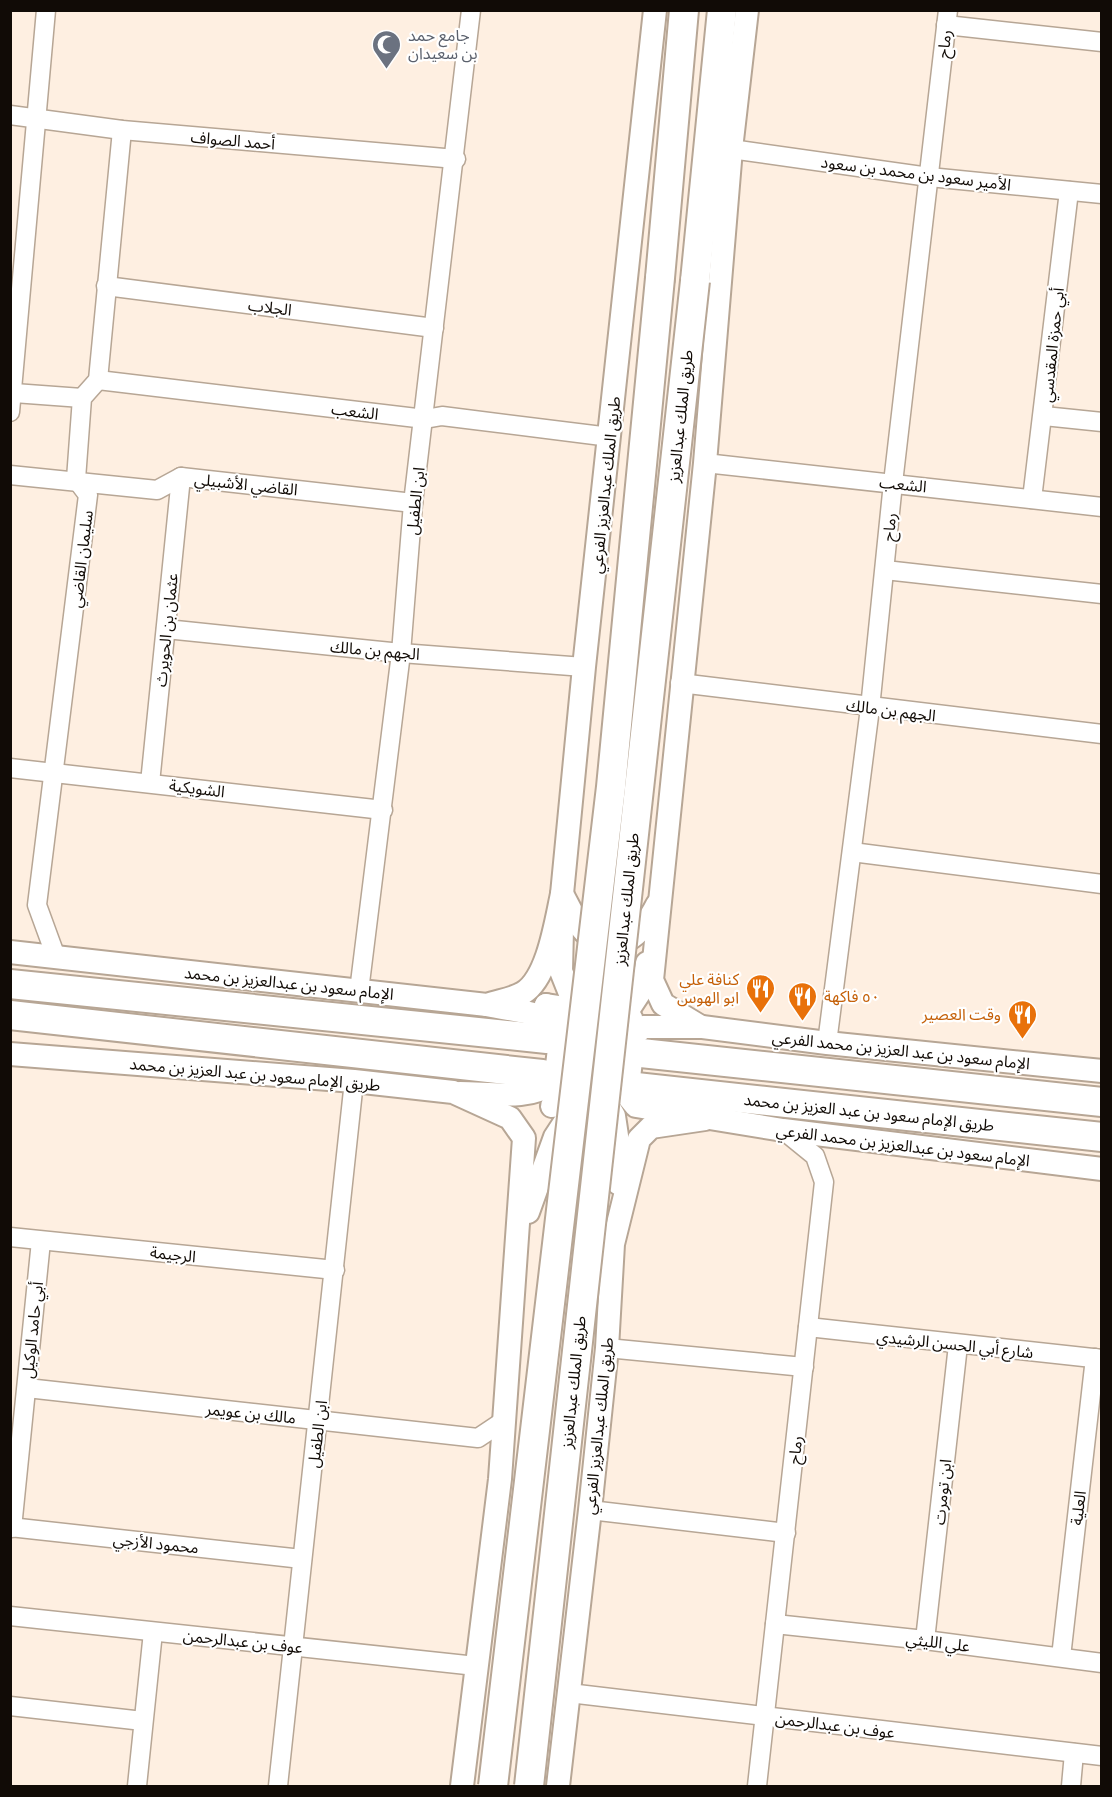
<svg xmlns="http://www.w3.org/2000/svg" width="1112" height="1797" font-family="'PT Sans Narrow','Noto Sans Arabic',sans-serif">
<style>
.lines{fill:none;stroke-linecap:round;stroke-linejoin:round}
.minor-casing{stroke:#b7a695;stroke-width:21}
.tertiary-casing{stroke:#b7a695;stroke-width:26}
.primary-casing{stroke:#b7a695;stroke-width:32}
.minor{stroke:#fff;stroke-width:18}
.tertiary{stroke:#fff;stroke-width:22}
.primary{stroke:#fff;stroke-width:28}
.primary-bridge-casing{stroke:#b7a695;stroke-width:32;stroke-linecap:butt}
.primary-bridge{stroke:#fff;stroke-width:28}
.labels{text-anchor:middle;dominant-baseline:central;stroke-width:4.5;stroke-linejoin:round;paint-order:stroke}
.worship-label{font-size:16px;fill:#5b616d;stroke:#fff;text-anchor:start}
.street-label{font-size:16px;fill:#110b06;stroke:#fff}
.food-label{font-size:16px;fill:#c56008;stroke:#fff;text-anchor:end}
</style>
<rect width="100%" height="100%" fill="#feefe1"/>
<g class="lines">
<defs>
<g id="minor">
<polyline points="946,25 1102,42"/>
<polyline points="10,115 122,130 456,159"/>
<polyline points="731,149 929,177 1102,194"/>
<polyline points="106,286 434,328"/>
<polyline points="98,380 425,419 442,416 610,437"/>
<polyline points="14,393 82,398"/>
<polyline points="10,412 46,10"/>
<polyline points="1044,416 1102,422"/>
<polyline points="705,463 1102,507"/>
<polyline points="10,475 157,490 181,477 413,503"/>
<polyline points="1032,499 1069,191"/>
<polyline points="885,570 1102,594"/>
<polyline points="166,629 401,653 584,667"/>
<polyline points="680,683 1102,734"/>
<polyline points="10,768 383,810"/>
<polyline points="150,783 181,477"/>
<polyline points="852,852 1102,884"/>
<polyline points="56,957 37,905 88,495 76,479 82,398 98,380 122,130"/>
<polyline points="359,991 401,653 413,503 471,10"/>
<polyline points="827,1043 870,708 893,483 948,10"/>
<polyline points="10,1237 335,1270"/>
<polyline points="808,1327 1102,1359"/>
<polyline points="607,1348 804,1367"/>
<polyline points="27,1388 478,1438 505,1420"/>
<polyline points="590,1510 786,1533"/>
<polyline points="10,1527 302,1559"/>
<polyline points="12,1528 41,1241"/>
<polyline points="10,1616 476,1666"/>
<polyline points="775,1624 925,1640 1102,1663"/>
<polyline points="925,1640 958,1345"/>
<polyline points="1061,1657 1095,1358"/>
<polyline points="569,1693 1102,1756"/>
<polyline points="10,1706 143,1721"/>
<polyline points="137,1786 153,1632"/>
<polyline points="278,1786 354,1081"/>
<polyline points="757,1786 824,1182 815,1156 783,1130"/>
<polyline points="1071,1786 1074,1753"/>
</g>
<g id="tertiary">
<path d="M562 894C569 906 576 924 586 933 617 960 643 933 657 905"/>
<polyline points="562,929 561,971 581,1021"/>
<path d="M10 952 487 1005C498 1001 513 999 523 993 548 978 556 921 562 894L584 667 655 10"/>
<polyline points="546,1005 631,1018"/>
<polyline points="546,1005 565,1017 590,1074 614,1116 620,1156 618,1183"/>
<polyline points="687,1025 827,1043 1102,1071"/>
<polyline points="617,1027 642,989 647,963"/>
<polyline points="699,1027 643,1027 634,1035 627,1095 636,1106 783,1130 1102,1169"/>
<polyline points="701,1027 663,1004 652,980 705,463 731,149 747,10"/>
<polyline points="10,1054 354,1081 453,1092 510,1118 524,1138 500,1479 462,1786"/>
<path d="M460 1093C491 1093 529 1101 555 1082L561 1032C545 1010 512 1011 487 1005"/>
<polyline points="552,1106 568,1098 577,1083"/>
<polyline points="528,1212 555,1137 572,1111"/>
<polyline points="558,1786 590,1510 607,1348 613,1244 639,1139 651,1127 705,1119"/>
</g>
<g id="primary">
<polyline points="660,278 684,10"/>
<polyline points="695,281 722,10"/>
<polyline points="10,984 547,1039"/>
<polyline points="10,1015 542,1074"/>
<polyline points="641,1053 1102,1102"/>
<polyline points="636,1087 1102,1137"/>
</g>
</defs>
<!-- minor casing -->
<use href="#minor" class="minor-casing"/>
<!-- tertiary casing -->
<use href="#tertiary" class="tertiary-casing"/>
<!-- primary casing -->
<use href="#primary" class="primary-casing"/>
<!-- minor -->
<use href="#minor" class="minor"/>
<!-- tertiary -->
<use href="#tertiary" class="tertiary"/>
<!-- primary -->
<use href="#primary" class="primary"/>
<defs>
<g id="primary-bridge">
<polyline points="493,1786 611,787 660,278"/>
<polyline points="529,1786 695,281"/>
</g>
</defs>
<!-- primary-bridge casing -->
<use href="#primary-bridge" class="primary-bridge-casing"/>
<!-- primary-bridge -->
<use href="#primary-bridge" class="primary-bridge"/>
</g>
<!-- icons -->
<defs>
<symbol id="mosque-pin" viewBox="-11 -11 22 30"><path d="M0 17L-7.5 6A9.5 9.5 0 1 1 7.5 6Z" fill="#6b7280" stroke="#fff"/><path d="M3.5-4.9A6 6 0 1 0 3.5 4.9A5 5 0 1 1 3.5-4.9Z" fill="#fff"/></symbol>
<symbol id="restaurant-pin" viewBox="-11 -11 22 30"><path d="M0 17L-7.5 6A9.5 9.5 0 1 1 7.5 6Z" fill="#e8710a" stroke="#fff"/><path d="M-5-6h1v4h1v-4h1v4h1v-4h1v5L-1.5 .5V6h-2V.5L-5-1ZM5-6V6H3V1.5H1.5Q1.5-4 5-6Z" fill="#fff"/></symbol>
</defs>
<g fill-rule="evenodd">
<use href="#mosque-pin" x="370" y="28" width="33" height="45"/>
<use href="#restaurant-pin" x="744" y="972" width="33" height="45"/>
<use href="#restaurant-pin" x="786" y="980" width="33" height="45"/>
<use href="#restaurant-pin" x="1006" y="998" width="33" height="45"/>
</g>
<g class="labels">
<!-- worship labels -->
<g class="worship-label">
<text x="408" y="35">جامع حمد<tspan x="408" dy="18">بن سعيدان</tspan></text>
</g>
<!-- street labels -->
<g class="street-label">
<text transform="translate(944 44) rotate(-84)">رماح</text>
<text transform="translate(233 140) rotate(5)">أحمد الصواف</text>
<text transform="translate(916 173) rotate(7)">الأمير سعود بن محمد بن سعود</text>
<text transform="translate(270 307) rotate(7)">الجلاب</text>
<text transform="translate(1052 345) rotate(-84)">أبي حمزة المقدسي</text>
<text transform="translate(355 411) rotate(7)">الشعب</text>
<text transform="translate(680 416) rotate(-84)">طريق الملك عبدالعزيز</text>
<text transform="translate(246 484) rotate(6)">القاضي الأشبيلي</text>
<text transform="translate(903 484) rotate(6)">الشعب</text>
<text transform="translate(605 485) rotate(-84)">طريق الملك عبدالعزيز الفرعي</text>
<text transform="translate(415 501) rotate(-84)">ابن الطفيل</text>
<text transform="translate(889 527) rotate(-85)">رماح</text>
<text transform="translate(81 559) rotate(-83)">سليمان القاضي</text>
<text transform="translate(166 630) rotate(-84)">عثمان بن الحويرث</text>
<text transform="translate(375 650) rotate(5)">الجهم بن مالك</text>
<text transform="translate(891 710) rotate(7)">الجهم بن مالك</text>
<text transform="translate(197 788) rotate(7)">الشويكية</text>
<text transform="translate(626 899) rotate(-84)">طريق الملك عبدالعزيز</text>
<text transform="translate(289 983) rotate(6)">الإمام سعود بن عبدالعزيز بن محمد</text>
<text transform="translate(901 1050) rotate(6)">الإمام سعود بن عبد العزيز بن محمد الفرعي</text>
<text transform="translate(255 1074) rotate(5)">طريق الإمام سعود بن عبد العزيز بن محمد</text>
<text transform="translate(869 1112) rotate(6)">طريق الإمام سعود بن عبد العزيز بن محمد</text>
<text transform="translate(903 1145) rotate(7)">الإمام سعود بن عبدالعزيز بن محمد الفرعي</text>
<text transform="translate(173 1254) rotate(6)">الرجيمة</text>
<text transform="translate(32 1330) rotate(-84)">أبي حامد الوكيل</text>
<text transform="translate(955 1344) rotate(6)">شارع أبي الحسن الرشيدي</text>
<text transform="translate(573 1382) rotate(-84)">طريق الملك عبدالعزيز</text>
<text transform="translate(251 1413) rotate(6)">مالك بن عويمر</text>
<text transform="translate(598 1426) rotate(-84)">طريق الملك عبدالعزيز الفرعي</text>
<text transform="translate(317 1434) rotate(-83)">ابن الطفيل</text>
<text transform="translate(795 1450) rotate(-84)">رماح</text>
<text transform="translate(942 1492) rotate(-84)">ابن تومرت</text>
<text transform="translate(1078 1508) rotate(-83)">العلية</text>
<text transform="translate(156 1543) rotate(6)">محمود الأزجي</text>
<text transform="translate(243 1641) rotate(6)">عوف بن عبدالرحمن</text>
<text transform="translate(938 1642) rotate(7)">علي الليثي</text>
<text transform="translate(835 1725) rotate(7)">عوف بن عبدالرحمن</text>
</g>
<!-- food labels -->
<g class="food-label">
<text x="739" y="979">كنافة علي<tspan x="739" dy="18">ابو الهوس</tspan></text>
<text x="824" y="996" text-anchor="start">٥٠ فاكهة</text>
<text x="1001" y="1014">وقت العصير</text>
</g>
</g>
<!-- border -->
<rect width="1112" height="1797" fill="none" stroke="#110b06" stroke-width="24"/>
</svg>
